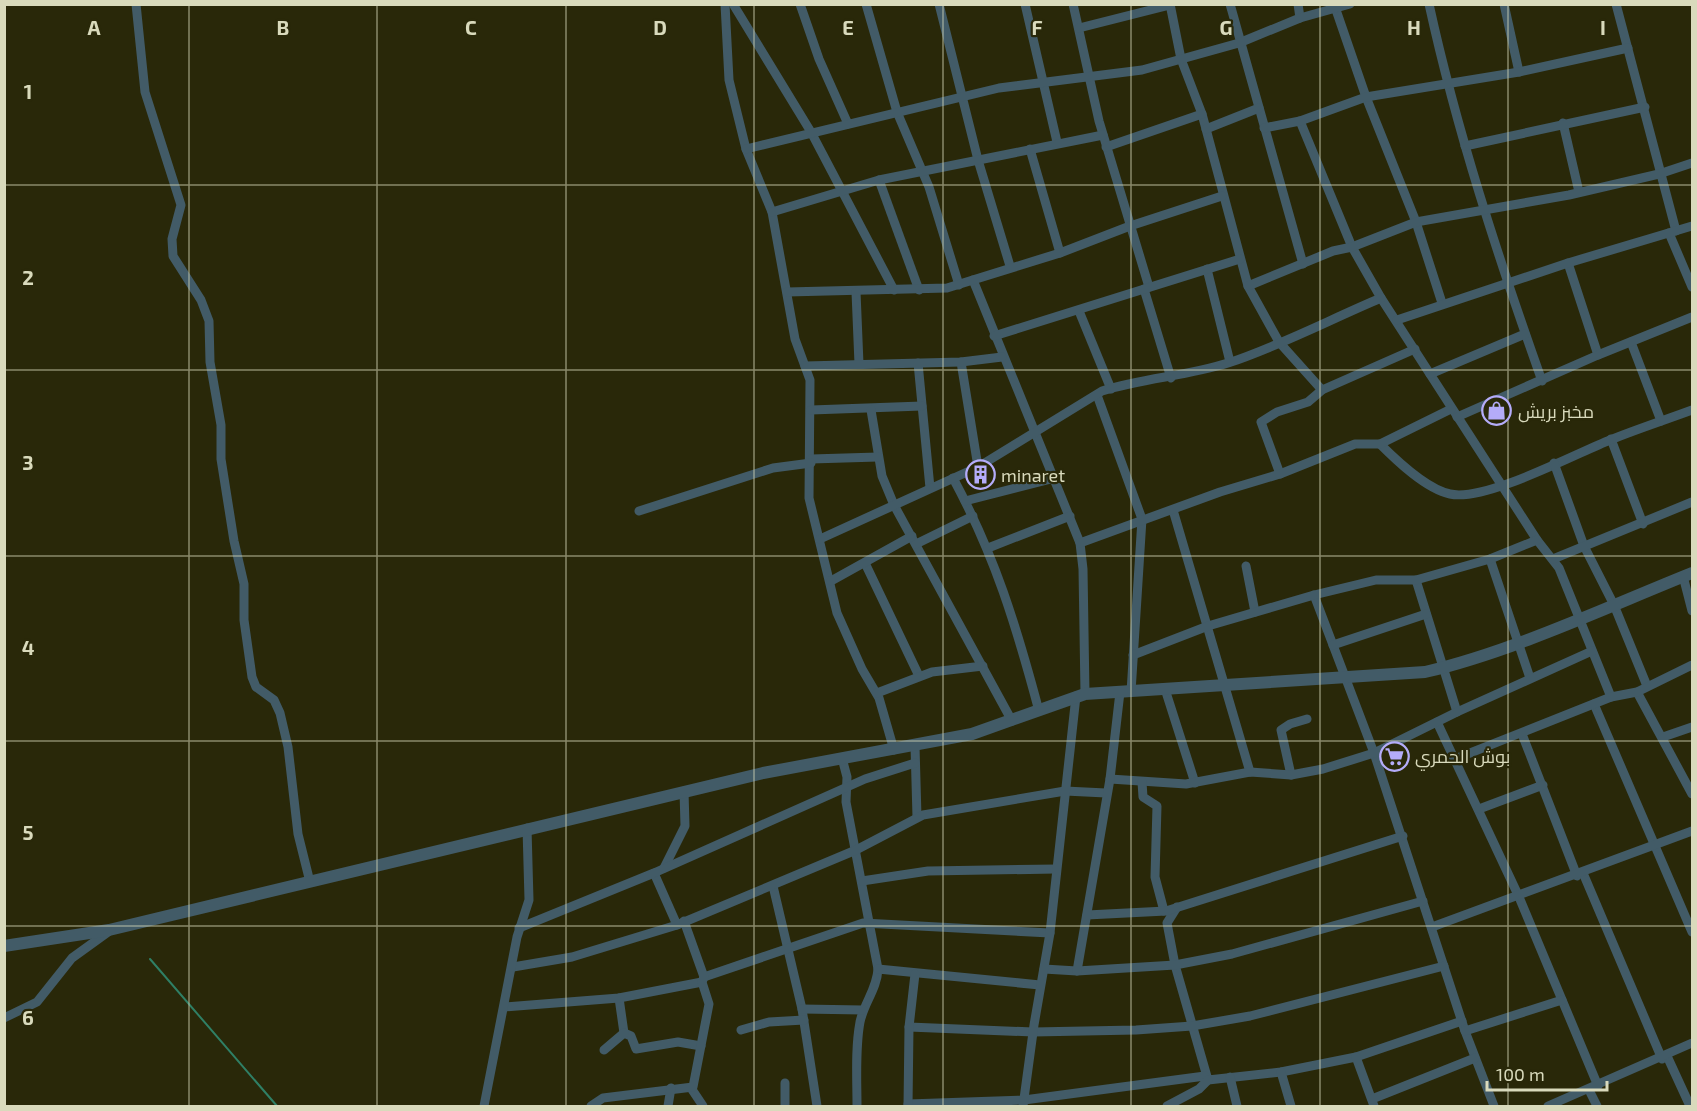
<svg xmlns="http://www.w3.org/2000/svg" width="1697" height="1111" font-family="'Exo 2',Cairo,sans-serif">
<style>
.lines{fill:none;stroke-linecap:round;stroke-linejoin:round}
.stream{stroke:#2f7f65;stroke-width:2}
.minor{stroke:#425b67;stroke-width:9}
.tertiary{stroke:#425b67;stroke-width:12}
.grid{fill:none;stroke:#d9dabc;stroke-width:1.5;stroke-opacity:0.55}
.labels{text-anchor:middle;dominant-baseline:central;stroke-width:4.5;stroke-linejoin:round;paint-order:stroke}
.poi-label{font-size:18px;fill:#d9dabc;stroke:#292809;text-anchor:start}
.grid-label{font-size:20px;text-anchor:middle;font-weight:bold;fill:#d9dabc;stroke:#292809;stroke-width:4.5;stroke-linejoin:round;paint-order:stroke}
</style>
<rect width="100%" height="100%" fill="#292809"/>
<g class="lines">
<!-- stream -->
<polyline class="stream" points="150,959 277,1106"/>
<!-- minor -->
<g class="minor">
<polyline points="136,4 145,92 181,205 172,239 173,256 201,300 209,321 210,362 221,425 221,459 234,541 244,584 244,620 252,677 256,687 274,700 280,713 288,747 298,834 310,882"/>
<polyline points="725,4 729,80 746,149 772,212 795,339 810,380 809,498 837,613 862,669 879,698 894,750"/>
<polyline points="733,4 811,132 894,290"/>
<polyline points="800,4 819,59 848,124"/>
<polyline points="866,4 897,112 929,187 959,285"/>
<polyline points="939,4 978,160 1010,266"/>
<polyline points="1025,4 1057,142"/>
<polyline points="1073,4 1099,121 1149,287"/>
<polyline points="1170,4 1181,59 1202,114 1248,286 1279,342 1322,390"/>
<polyline points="1230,4 1303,264"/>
<polyline points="1298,4 1300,18"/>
<polyline points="1334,4 1366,97 1416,222 1442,303"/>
<path d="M1429 4C1457 132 1498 257 1542 381"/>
<polyline points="1504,4 1519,72"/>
<polyline points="1616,4 1676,231"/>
<polyline points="1079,28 1170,5"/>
<polyline points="1300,121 1352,247 1381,298 1537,540 1559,568 1611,697"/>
<polyline points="1563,123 1579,192"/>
<polyline points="1264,128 1300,121 1366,97 1519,72 1628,48"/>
<polyline points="1206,129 1259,108"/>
<polyline points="1465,146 1645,107"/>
<polyline points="1106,147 1202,114"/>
<polyline points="746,149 999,88 1142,70 1239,43 1300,18 1350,4"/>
<polyline points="1030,149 1060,253"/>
<polyline points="879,180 919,290"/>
<polyline points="772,212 879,180 1103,135"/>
<polyline points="1669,233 1692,287"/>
<polyline points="1568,263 1598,355"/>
<polyline points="1207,269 1230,362"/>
<polyline points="973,280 1080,543 1083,569 1085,694"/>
<polyline points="1248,286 1333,251 1352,247 1416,222 1569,195 1659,174 1692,163"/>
<polyline points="1144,289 1171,378"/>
<polyline points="787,292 947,288 1060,253 1130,226 1222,196"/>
<polyline points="856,292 859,364"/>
<polyline points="1079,311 1111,389"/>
<polyline points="1397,320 1568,263 1692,226"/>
<polyline points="994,336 1240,259"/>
<polyline points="1631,342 1661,421"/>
<polyline points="961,362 978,467"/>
<polyline points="918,363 930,488"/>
<polyline points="805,366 961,362 1002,357"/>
<polyline points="1430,374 1525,334"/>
<polyline points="1097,395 1142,519 1131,692"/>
<polyline points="811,410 922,406"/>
<polyline points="871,410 882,476 894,505 1012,721"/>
<polyline points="1457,417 1598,355 1692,317"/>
<polyline points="1611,439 1643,524"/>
<path d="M1380 444C1397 461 1426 489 1450 494 1485 502 1575 454 1610 440 1637 429 1665 420 1692 410"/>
<polyline points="811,459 878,457"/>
<polyline points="1554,463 1584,546 1614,605 1647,686"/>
<polyline points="1280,474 1261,422 1277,412 1308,402 1322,390 1415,349"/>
<path d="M953 478C995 556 1016 625 1039 711"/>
<polyline points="965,501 1055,478"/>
<polyline points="1173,510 1250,772"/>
<polyline points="639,511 773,468 811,463"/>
<path d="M820 539 978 467 1102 391C1143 378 1187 376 1228 363 1280 346 1331 319 1381 298"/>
<polyline points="1080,543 1220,492 1280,474 1355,444 1380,444 1451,409"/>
<polyline points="916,544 973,516"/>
<polyline points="988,548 1070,516"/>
<polyline points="1490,559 1530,678"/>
<polyline points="1553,559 1692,502"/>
<polyline points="865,563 919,676"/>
<polyline points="1246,566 1255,612"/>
<polyline points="1683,576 1692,611"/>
<polyline points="1416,580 1457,712"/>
<polyline points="831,581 912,536"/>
<polyline points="1314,595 1374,753 1465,1031 1494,1106"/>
<polyline points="1333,645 1426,614"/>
<polyline points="1133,655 1208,626 1314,595 1376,580 1416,580 1490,559 1537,540"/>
<polyline points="1165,689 1195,783"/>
<polyline points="1637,692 1692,794"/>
<polyline points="877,693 932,672 983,666"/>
<polyline points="1594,704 1692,932"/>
<polyline points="1437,722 1519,897 1598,1086"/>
<polyline points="1522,734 1577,876"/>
<polyline points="1663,737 1692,727"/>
<polyline points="915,746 917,817"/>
<path d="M842 758 847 777 846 802 878 969C877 989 864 1003 860 1022 855 1049 857 1079 857 1106"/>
<polyline points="1455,759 1611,697 1637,692 1692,665"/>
<polyline points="1291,775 1281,730 1290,724 1307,719"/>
<polyline points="1110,779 1186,784 1250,772 1291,775 1323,769 1374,753 1457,712 1592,651"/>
<polyline points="1142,782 1143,797 1157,806 1155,877 1164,911"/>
<polyline points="1479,809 1543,785"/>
<polyline points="664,868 685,826 684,791"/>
<polyline points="654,873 677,925"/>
<polyline points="1583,873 1662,1059"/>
<polyline points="862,881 928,871 1056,869"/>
<polyline points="773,886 802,1009 817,1106"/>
<polyline points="1177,907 1167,923 1175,965 1208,1080 1281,1072 1356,1057 1462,1021"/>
<polyline points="1087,915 1166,911 1403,836"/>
<polyline points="1432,927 1692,831"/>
<polyline points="519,928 654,873 865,779 915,763"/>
<polyline points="513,967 572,957 677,925 856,850 923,815 1065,791 1106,793"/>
<polyline points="878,969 1040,985"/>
<polyline points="1044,969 1077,971 1175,965 1232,954 1423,901"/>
<polyline points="1077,971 1110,779 1120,692"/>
<polyline points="704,977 863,923 1050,933"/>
<polyline points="619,998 624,1033"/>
<polyline points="504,1007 619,998 702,982"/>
<polyline points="802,1009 863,1010"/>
<polyline points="4,1018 37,1002 72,958 108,932"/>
<polyline points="909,1027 1033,1032 1136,1030 1192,1026 1250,1016 1444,966"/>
<polyline points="741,1030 769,1022 804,1020"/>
<polyline points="1465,1031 1562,1000"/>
<polyline points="624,1033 631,1036 636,1049 678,1042 701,1046"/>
<polyline points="604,1050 624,1033"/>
<polyline points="1667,1056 1690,1106"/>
<polyline points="1356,1057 1374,1106"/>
<polyline points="1281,1072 1291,1106"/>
<polyline points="1230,1077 1237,1106"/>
<polyline points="691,1088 703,1106"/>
<polyline points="1589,1090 1597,1106"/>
<polyline points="1372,1099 1475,1058"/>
<polyline points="908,1104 1024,1100 1205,1076"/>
<polyline points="484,1106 517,937 529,900 527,828"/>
<polyline points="591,1106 603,1098 693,1087 709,1004 702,982 704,977 684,921"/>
<polyline points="668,1106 671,1088"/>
<polyline points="785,1106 785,1083"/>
<polyline points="908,1106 909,1027 915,974"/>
<polyline points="1023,1106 1034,1025 1050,933 1076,696"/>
<polyline points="1167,1106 1199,1089 1208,1080"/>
<polyline points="1548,1106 1692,1043"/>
</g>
<!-- tertiary -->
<path class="tertiary" d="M4 946 109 930 763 773 972 734 1085 694 1425 672C1514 651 1607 607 1692 573"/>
</g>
<!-- grid -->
<path class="grid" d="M189 4V1106M377 4V1106M566 4V1106M754 4V1106M943 4V1106M1131 4V1106M1320 4V1106M1508 4V1106M4 185H1692M4 370H1692M4 556H1692M4 741H1692M4 926H1692"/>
<!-- icons -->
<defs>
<symbol id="shop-ring" viewBox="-11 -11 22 22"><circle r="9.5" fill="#292809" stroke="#b4acf9" stroke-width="1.5"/><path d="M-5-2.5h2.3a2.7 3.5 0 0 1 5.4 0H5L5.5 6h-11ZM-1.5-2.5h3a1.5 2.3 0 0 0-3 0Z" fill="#b4acf9"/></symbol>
<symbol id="building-ring" viewBox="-11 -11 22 22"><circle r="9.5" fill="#292809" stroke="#b4acf9" stroke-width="1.5"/><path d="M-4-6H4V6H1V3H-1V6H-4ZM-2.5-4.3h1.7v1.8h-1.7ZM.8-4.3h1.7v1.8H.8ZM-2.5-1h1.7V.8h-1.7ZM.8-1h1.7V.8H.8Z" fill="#b4acf9"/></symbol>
<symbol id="supermarket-ring" viewBox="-11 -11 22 22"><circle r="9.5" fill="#292809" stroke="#b4acf9" stroke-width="1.5"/><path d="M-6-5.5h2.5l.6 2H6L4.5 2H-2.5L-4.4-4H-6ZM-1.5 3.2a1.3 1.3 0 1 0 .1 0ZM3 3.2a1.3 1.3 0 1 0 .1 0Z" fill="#b4acf9"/></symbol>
</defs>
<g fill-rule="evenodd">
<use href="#shop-ring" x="1480" y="394" width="33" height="33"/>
<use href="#building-ring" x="964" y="458" width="33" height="33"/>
<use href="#supermarket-ring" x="1378" y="740" width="33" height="33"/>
</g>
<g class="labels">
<!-- poi labels -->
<g class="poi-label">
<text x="1518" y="411">مخبز بريش</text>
<text x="1001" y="475">minaret</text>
<text x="1415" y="756">بوش الحمري</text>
</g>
</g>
<g class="grid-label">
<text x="94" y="35">A</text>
<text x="283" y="35">B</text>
<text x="471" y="35">C</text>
<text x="660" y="35">D</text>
<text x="848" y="35">E</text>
<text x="1037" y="35">F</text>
<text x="1226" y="35">G</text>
<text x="1414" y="35">H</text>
<text x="1603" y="35">I</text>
<text x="28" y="99">1</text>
<text x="28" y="285">2</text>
<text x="28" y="470">3</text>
<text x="28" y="655">4</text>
<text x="28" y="840">5</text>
<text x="28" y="1025">6</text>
</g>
<!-- border -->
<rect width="1697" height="1111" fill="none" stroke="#d9dabc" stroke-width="12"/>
<!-- scale -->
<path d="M1487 1081v9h120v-9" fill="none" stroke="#d9dabc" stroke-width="3"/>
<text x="1496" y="1081" font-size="18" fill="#d9dabc" stroke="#292809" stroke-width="4.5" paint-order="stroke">100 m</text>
</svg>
